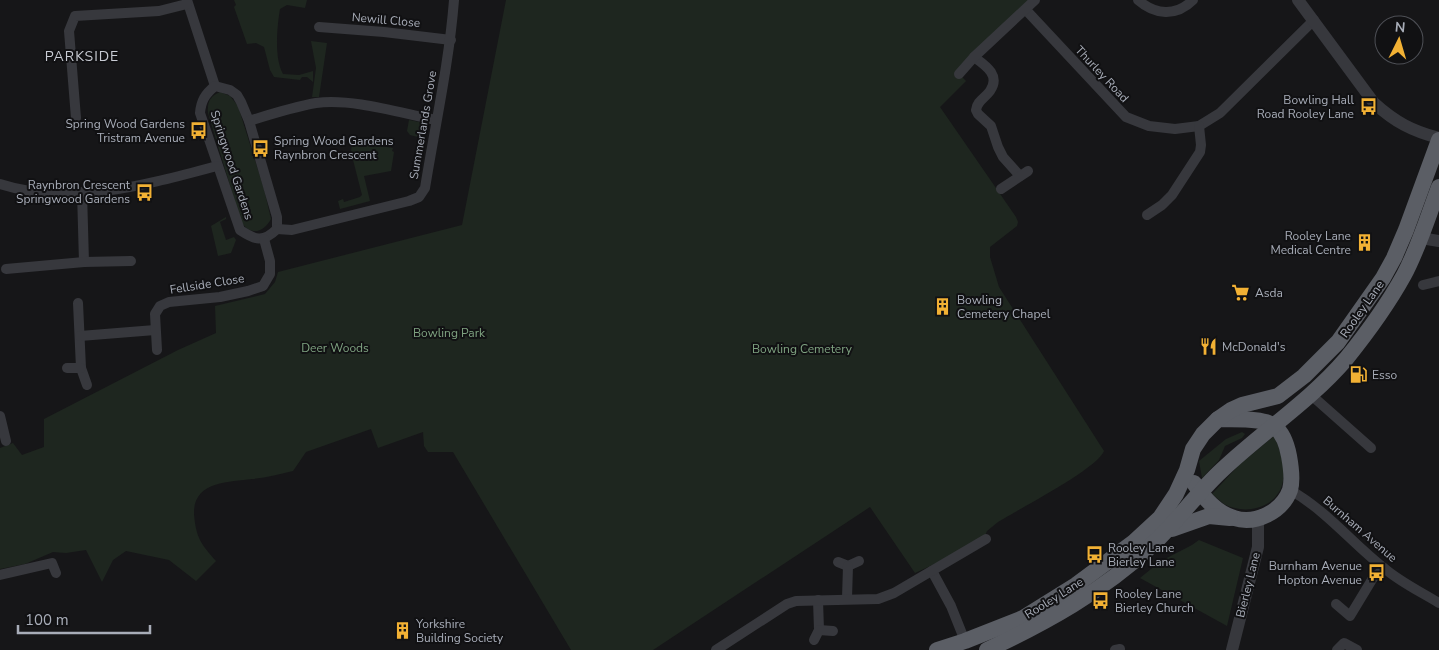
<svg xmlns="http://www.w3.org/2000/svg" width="1439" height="650" font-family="'Nunito Sans',sans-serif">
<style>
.green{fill:#1e261f}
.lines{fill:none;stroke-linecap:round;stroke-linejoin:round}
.minor{stroke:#37383d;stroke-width:10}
.tertiary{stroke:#37383d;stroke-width:12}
.trunk{stroke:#5b5e65;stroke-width:16}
.labels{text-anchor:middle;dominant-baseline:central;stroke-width:4;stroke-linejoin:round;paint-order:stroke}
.street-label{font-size:12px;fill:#a8adb8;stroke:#111113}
.poi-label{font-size:12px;fill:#a8adb8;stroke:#111113;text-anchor:start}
.park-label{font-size:12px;fill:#7fa381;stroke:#111113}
.neighbourhood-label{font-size:14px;letter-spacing:1px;fill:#c9ccd4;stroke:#111113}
</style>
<rect width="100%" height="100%" fill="#161618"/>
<!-- green -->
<g class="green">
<path d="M234 0H307L305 8 287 5 280 9C277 27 274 58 283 74L299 75 313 71V82L307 77H302L300 80 274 77 270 70 264 47 256 43 247 44 234 7 236 5Z"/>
<path d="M506 0H1035L958 73 966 81 940 107 1016 217 1018 222 1017 226 990 247V257L999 287 1104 451C1097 469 1019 509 998 522L987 531 984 538 952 556 915 573 870 507 653 650H571L453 452H428L424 446 423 432 378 448 371 429 306 452 293 471C280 474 266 478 252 479 229 482 193 481 194 514 196 538 201 544 216 561L196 581 169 560 126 551 113 560 102 582 86 550 66 553 53 552 25 564 0 569V448L13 443 22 455 44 447V419L178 350 216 333 215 306 265 294 275 282 278 272 462 225Z"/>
<polygon points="311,41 327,43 319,97 312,97 316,68"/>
<path d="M220 92 230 96 238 106 264 189 271 219C263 233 251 236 241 222L208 113C207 102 210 96 220 92Z"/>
<path d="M409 120C425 123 429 122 425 139L410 135 407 131Z"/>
<polygon points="352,142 393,148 392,151 394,152 391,171 364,176 370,201 340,209 338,201 343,199 344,202 360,197 362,195 351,152"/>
<polygon points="226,217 226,219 220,222 226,240 234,237 236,240 231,253 218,256 211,226"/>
<polygon points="1242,432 1245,434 1242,438 1225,446 1219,460 1202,478 1199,461 1226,439"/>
<path d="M1274 436C1280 450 1286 465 1283 481 1278 508 1246 516 1224 504 1220 501 1216 497 1212 494L1239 465Z"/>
<polygon points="1199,540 1243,558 1227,626 1140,578 1161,561 1192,545"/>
</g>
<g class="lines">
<!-- minor -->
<g class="minor">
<polyline points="187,0 215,86"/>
<path d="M1138 0C1155 15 1176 17 1193 0"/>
<polyline points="1026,10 1126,117 1149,126 1175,129 1199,126 1220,113 1314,20"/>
<polyline points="319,27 384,32 451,40"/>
<path d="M974 57C985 65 1001 75 990 91 985 98 977 101 976 110L978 114 991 126 998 147 1003 157 1020 176"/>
<polyline points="959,74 974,57 1035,0"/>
<path d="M215 86 230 90 237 95 241 102 249 121 277 217V229C263 243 255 240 240 230L200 113C201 101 205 94 215 86Z"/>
<polyline points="76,118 69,31 75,16 159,11 187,4"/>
<path d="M249 121C271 114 293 107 316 103 352 98 400 113 436 120"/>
<path d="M0 184C70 207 149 184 217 166"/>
<polyline points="1001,189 1028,171"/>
<polyline points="82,192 84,262"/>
<polyline points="1147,215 1162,205 1172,195 1200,152 1201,145 1199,126"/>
<path d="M277 229 292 230 409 201 419 197 425 188C435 126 449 64 454 0"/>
<polyline points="6,269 84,262 131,261"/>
<polyline points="1423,285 1439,281"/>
<polyline points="78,303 81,368 87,385"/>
<polyline points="80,336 155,330"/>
<polyline points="157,350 155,314 160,306 169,302 220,297 248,291 263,286 270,274 270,261 264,239"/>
<polyline points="67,368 81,368"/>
<polyline points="1310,394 1371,448"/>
<polyline points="0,416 6,441"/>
<path d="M1290 490C1326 510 1352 543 1384 568 1400 582 1421 592 1439 603"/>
<polyline points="838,562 848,566 859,561"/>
<polyline points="932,571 951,606 965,641"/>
<polyline points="0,575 52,563 56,573"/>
<polyline points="847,598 848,566"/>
<polyline points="818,600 819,630"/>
<polyline points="1336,604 1350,616 1373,578 1384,569"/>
<polyline points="814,640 819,630 833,631"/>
<polyline points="716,650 787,604 796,601 878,599 894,593 986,539"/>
<polyline points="1115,650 1120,649"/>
<polyline points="1337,650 1344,643 1357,650"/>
</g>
<!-- tertiary -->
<g class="tertiary">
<path d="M1298 0 1374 103C1395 122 1412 131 1439 138"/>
<polyline points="1421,238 1439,241"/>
<polyline points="1232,650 1258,547 1258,520"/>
</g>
<!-- trunk -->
<g class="trunk">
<path d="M1194 483C1203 497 1217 513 1234 518 1255 525 1282 512 1290 490 1293 480 1291 467 1289 456 1287 445 1283 433 1274 426 1264 417 1231 420 1218 419"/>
<polyline points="1172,529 1209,516 1230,518"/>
<polyline points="937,650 965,641 1023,618 1076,585 1134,542 1160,518 1176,494 1187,470 1193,449 1203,434 1218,419 1231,410 1242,405 1278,396 1304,376 1338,342 1383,278 1394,258 1406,230 1439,140"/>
<path d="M987 650C1045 623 1103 591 1150 547 1176 523 1196 494 1222 470 1262 432 1310 401 1346 359 1367 333 1388 304 1404 275 1419 247 1428 216 1439 187"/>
</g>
</g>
<!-- icons -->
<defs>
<symbol id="bus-bare" viewBox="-9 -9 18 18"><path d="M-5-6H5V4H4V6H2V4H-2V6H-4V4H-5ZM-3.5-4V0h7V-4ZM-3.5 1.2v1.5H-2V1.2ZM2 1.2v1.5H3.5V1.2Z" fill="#f2b134" stroke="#111113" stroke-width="2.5" paint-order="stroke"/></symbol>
<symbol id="building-bare" viewBox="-9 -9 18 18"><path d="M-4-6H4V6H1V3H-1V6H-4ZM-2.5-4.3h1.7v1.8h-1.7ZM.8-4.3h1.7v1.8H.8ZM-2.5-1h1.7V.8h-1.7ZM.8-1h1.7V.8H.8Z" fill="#f2b134" stroke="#111113" stroke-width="2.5" paint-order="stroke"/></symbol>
<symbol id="supermarket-bare" viewBox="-9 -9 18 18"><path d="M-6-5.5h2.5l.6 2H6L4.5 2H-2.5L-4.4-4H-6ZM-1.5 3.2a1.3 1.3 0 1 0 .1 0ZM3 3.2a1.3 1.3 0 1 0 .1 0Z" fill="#f2b134" stroke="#111113" stroke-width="2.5" paint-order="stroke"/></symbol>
<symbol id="restaurant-bare" viewBox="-9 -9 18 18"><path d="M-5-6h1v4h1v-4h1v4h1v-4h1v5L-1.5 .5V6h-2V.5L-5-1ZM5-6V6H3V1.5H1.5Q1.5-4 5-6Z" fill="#f2b134" stroke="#111113" stroke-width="2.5" paint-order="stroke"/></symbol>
<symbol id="fuel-bare" viewBox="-9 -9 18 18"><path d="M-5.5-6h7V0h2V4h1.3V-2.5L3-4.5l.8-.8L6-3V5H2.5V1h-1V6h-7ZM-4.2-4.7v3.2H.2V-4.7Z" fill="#f2b134" stroke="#111113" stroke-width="2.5" paint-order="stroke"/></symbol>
</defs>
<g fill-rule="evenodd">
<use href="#bus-bare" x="1356" y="94" width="25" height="25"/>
<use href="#bus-bare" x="186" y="118" width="25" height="25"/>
<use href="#bus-bare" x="248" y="136" width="25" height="25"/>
<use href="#bus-bare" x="132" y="180" width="25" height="25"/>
<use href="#building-bare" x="1352" y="230" width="25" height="25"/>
<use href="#supermarket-bare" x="1228" y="280" width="25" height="25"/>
<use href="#building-bare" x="930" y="294" width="25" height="25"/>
<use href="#restaurant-bare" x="1196" y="334" width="25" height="25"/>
<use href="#fuel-bare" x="1346" y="362" width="25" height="25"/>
<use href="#bus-bare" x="1082" y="542" width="25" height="25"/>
<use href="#bus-bare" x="1364" y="560" width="25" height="25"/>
<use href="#bus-bare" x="1088" y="588" width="25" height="25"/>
<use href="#building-bare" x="390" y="618" width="25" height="25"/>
</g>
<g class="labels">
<!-- street labels -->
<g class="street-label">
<text transform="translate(386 20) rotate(5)">Newill Close</text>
<text transform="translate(1102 74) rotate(47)">Thurley Road</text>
<text transform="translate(423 125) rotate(-80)">Summerlands Grove</text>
<text transform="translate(232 165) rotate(72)">Springwood Gardens</text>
<text transform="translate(207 284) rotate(-9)">Fellside Close</text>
<text transform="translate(1362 309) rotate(-55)">Rooley Lane</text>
<text transform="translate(1360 529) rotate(41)">Burnham Avenue</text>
<text transform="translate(1248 585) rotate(-76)">Bierley Lane</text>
<text transform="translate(1054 598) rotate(-32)">Rooley Lane</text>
</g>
<!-- poi labels -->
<g class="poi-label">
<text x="1354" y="100" text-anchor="end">Bowling Hall<tspan x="1354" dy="14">Road Rooley Lane</tspan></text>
<text x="185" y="124" text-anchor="end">Spring Wood Gardens<tspan x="185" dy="14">Tristram Avenue</tspan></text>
<text x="274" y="141">Spring Wood Gardens<tspan x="274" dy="14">Raynbron Crescent</tspan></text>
<text x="130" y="185" text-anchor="end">Raynbron Crescent<tspan x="130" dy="14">Springwood Gardens</tspan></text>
<text x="1351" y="236" text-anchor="end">Rooley Lane<tspan x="1351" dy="14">Medical Centre</tspan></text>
<text x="1255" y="293">Asda</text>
<text x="957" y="300">Bowling<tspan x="957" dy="14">Cemetery Chapel</tspan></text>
<text x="1222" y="347">McDonald's</text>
<text x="1372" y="375">Esso</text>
<text x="1108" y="548">Rooley Lane<tspan x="1108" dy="14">Bierley Lane</tspan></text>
<text x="1362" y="566" text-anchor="end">Burnham Avenue<tspan x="1362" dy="14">Hopton Avenue</tspan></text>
<text x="1115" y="594">Rooley Lane<tspan x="1115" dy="14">Bierley Church</tspan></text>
<text x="416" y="624">Yorkshire<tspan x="416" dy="14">Building Society</tspan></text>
</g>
<!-- park labels -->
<g class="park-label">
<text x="449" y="333">Bowling Park</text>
<text x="335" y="348">Deer Woods</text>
<text x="802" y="349">Bowling Cemetery</text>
</g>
<!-- neighbourhood labels -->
<g class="neighbourhood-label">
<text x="82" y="56">PARKSIDE</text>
</g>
</g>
<!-- north arrow -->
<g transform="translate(1399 40) rotate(5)"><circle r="24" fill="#111113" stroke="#4d4f55"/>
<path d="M0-4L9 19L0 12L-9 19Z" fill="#f2b134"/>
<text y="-8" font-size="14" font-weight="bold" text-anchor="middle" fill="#a8adb8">N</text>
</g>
<!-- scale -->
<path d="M18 625v8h132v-8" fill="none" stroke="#a8adb8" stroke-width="2.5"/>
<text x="25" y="625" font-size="15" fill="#a8adb8" stroke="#111113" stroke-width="4" paint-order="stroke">100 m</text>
</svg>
